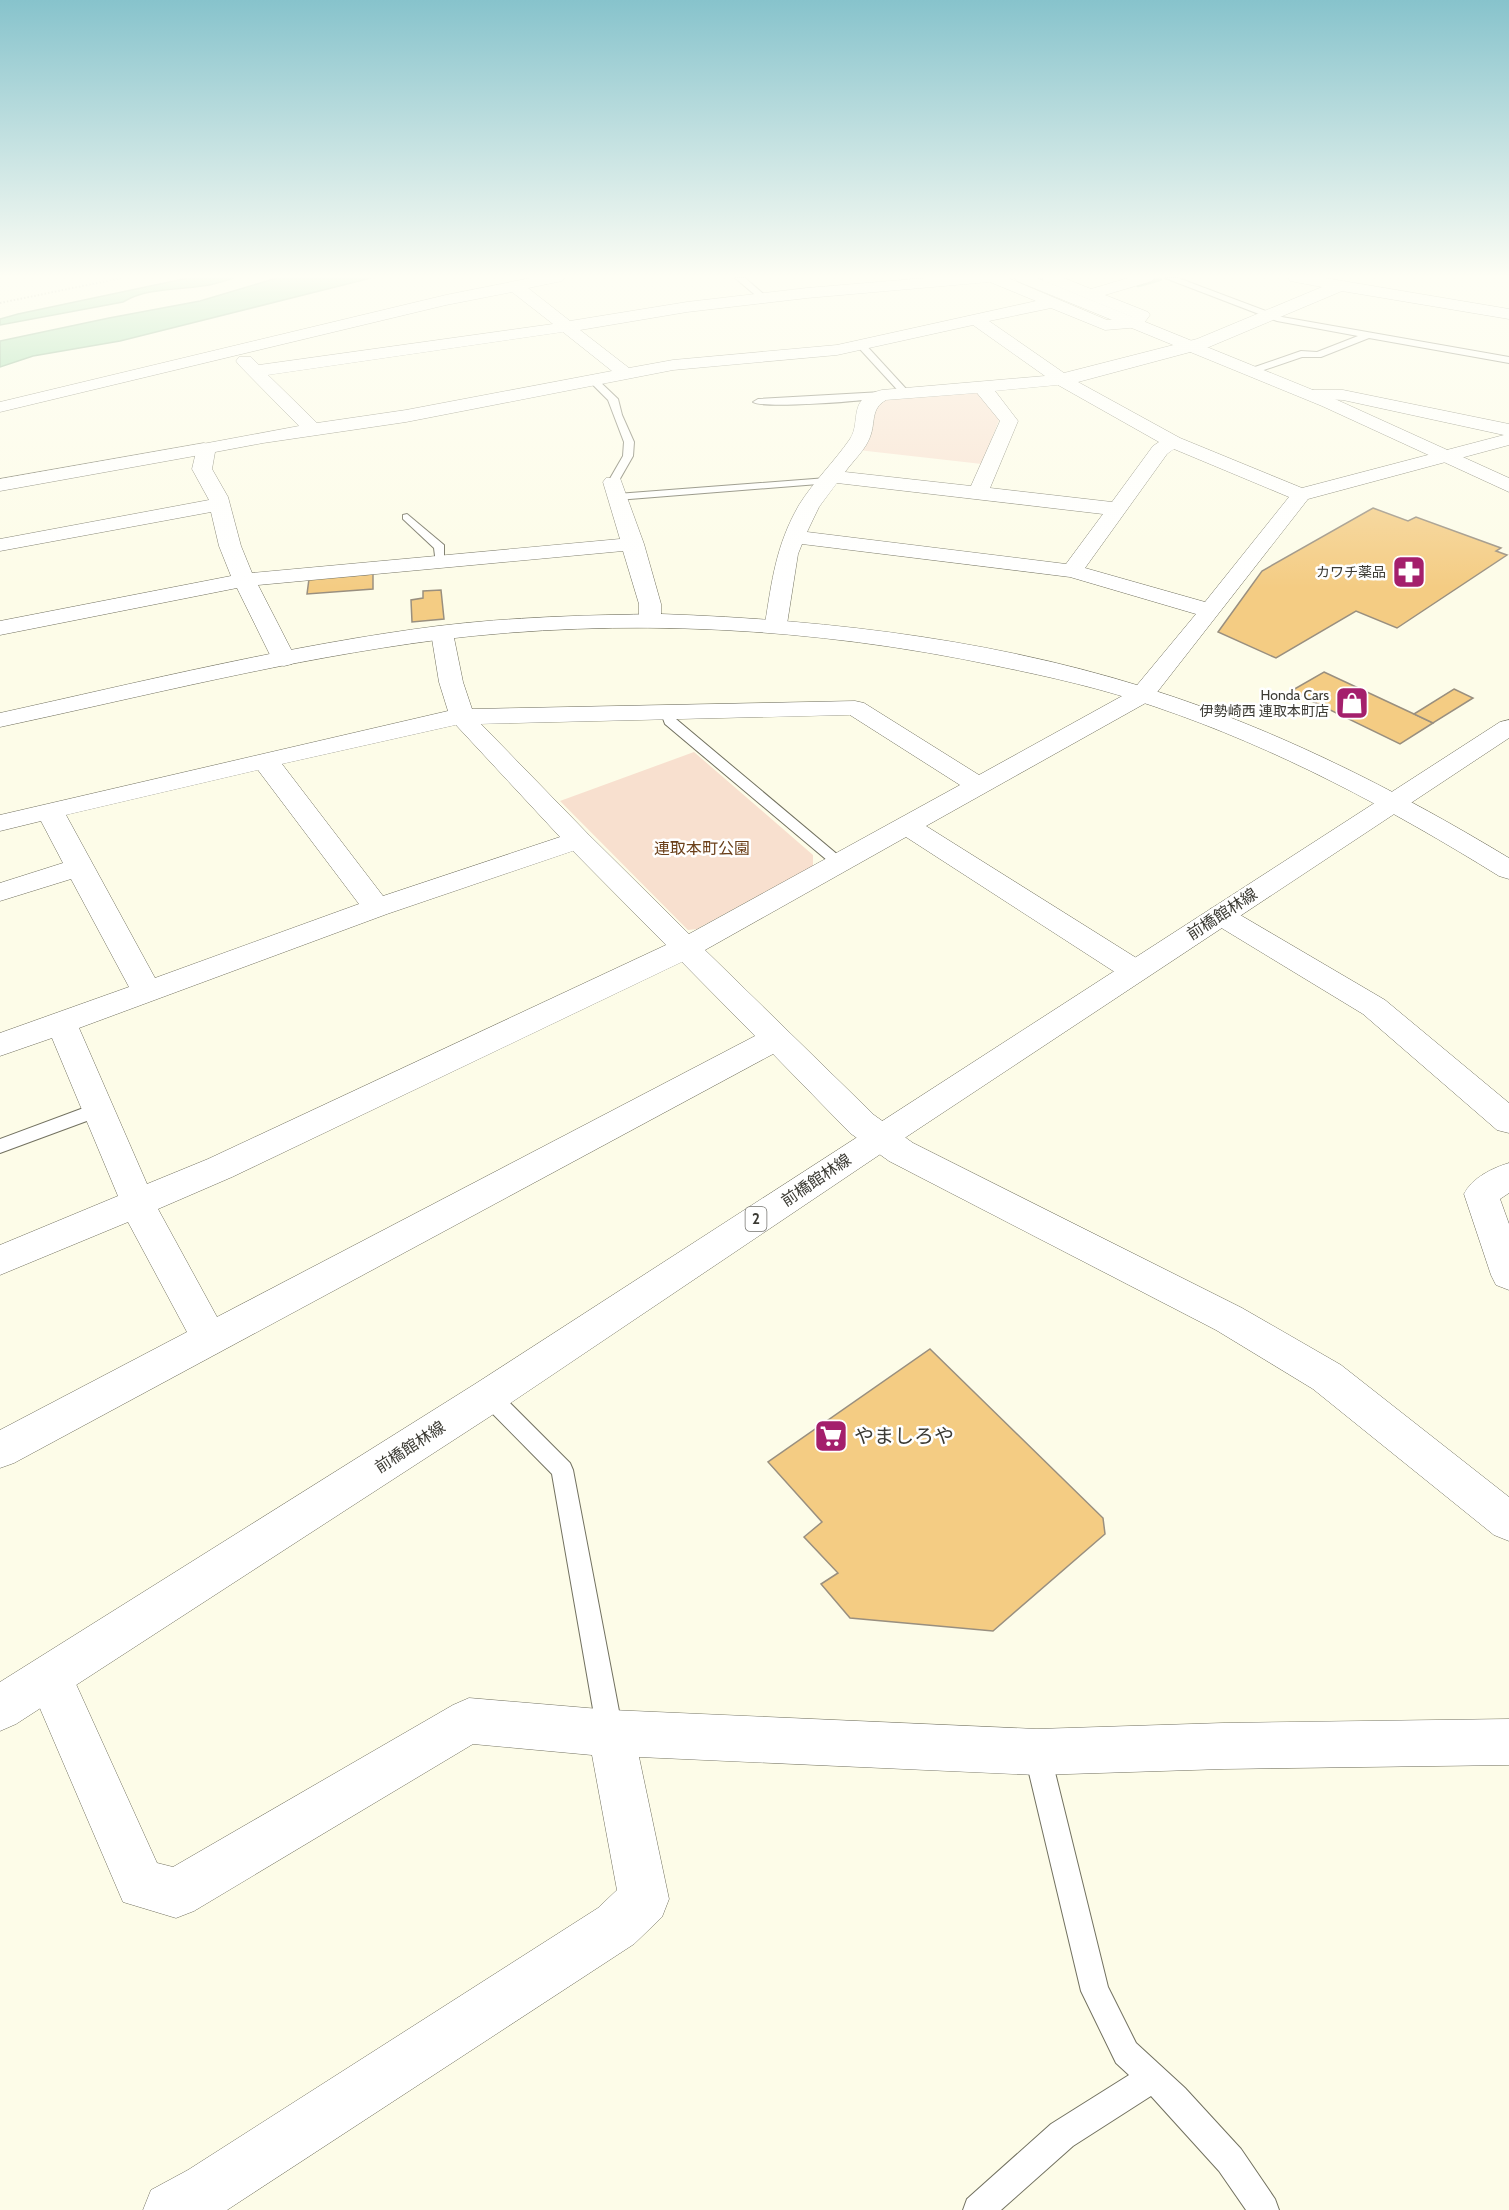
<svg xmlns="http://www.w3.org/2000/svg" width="1509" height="2210" font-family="Cabin,'Noto Sans JP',sans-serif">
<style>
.green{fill:#f8e0cf}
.water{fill:#95d9a3;stroke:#7aa981;stroke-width:1.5}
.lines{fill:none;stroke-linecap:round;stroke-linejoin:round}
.stream{stroke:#7aa981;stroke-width:4.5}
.building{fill:#f4cc83;stroke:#998f7f;stroke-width:1.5}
.service-casing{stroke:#727160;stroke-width:2}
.minor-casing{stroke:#727160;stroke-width:1}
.tertiary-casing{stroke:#727160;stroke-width:1}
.primary-casing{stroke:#727160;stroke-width:1}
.path{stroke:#b5b4a4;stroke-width:2;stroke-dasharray:1.5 2;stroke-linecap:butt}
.service{fill:#fff;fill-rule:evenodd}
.minor{fill:#fff;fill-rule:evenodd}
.tertiary{fill:#fff;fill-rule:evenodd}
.primary{fill:#fff;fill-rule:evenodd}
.labels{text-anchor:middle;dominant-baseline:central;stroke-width:5;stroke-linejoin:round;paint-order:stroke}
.far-poi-label{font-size:14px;fill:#3b3a33;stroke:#fff;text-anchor:end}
.shield{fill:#fff;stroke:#767570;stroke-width:1.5}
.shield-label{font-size:15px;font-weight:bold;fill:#3b3a33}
.park-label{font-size:16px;fill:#6b401a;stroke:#fff}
.street-label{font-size:16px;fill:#3b3a33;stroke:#fff}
.near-poi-label{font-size:20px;fill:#3b3a33;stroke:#fff;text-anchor:start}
</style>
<rect width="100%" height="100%" fill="#fdfce8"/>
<!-- green -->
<g class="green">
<polygon points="971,391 979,393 999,420 982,464 858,450 880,401 888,398"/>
<polygon points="694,752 813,855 813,866 697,929 688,930 560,801"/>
</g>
<!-- water -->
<g class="water">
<path d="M188 278H234C223 281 213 285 202 286 176 290 146 288 123 302L0 325V319L18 314Z"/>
<polygon points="277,278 371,278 120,341 33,356 0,367 0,341 109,318 200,301"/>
</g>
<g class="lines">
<!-- stream -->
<polyline class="stream" points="1138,285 1160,279"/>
</g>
<!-- building -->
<g class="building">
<polygon points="1373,508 1408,521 1416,517 1501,548 1496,551 1507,555 1397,628 1356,611 1276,658 1218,632 1262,571"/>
<polygon points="373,574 373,589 307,594 309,579"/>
<polygon points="441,590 444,619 412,622 411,600 423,598 423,591"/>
<polygon points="1324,672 1414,714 1433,723 1400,744 1291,691"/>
<polygon points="1454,689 1473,698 1433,723 1414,714"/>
<polygon points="930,1349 1103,1518 1105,1534 993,1631 850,1618 821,1584 838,1573 804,1537 822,1522 768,1462"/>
</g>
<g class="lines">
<defs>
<g id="service">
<polygon points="735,278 745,278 767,297 760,299"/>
<polygon points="1165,278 1178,278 1282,317 1509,357 1509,363 1369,338 1321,357 1302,357 1252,374 1247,371 1249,369 1301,351 1317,352 1358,336 1277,321"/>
<polygon points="858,343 864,343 909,392 909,396 903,396 858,347"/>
<polygon points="591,379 597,379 618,399 622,415 634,442 633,456 617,484 613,485 608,482 623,456 624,442 608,400 591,383"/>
<path d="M882 392 887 395 885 397C868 401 763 409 753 402L758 399Z"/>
<polygon points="827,478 832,481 831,483 617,500 612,497 617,494"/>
<polygon points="407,514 444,545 444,564 436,564 434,548 403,519 403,515"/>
<polygon points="668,709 673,710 676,719 844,860 847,863 844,866 834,866 665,724 661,713"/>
<polygon points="97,1103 103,1105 106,1110 103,1115 0,1153 0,1139"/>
<polygon points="489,1387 497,1390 570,1463 573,1470 623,1732 619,1741 610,1745 601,1741 597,1732 552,1474 481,1402 478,1396 481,1390"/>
<polygon points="1037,1739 1046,1743 1050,1752 1108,1987 1136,2043 1185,2088 1241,2149 1275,2199 1279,2210 1246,2210 1219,2171 1151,2096 1073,2146 1001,2210 963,2210 967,2199 1051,2124 1129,2075 1116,2063 1081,1991 1024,1752 1028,1743"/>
</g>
<g id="minor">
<path d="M531 278H564L562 281 528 288 570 321 687 302 807 288 926 278H1008L1107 320 1130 319 1132 317 1044 281 1042 278H1064L1091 289 1128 278H1154L1152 281 1105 295 1148 312 1150 315 1141 327 1105 330 1051 308 989 321 1064 373 1197 339 1322 287 1290 281 1288 278H1325L1509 309V319L1342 291 1209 347 1078 382 1180 438 1302 488 1504 435 1343 400 1304 398 1301 394 1304 390H1343L1509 424V445L1308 499 1151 700 926 826 1146 964 1150 971 1146 978 1135 981 1124 978 906 837 705 950 874 1115 913 1143 1242 1308 1341 1365 1509 1497V1541L1494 1535 1313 1389 1216 1330 889 1161 850 1133 773 1054 14 1463 0 1468V1430L187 1332 128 1222 0 1275V1245L118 1196 52 1038 0 1056V1033L129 987 71 879 0 901V883L63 863 41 821 0 831V815L448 711 439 682 431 633 434 628 442 626 450 628 453 633 463 682 472 709 855 701 864 703 979 775 1133 690 1196 614 1070 577 802 544 798 554 787 624 784 629 776 631 768 629 765 624C772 580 776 545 799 505 814 481 834 462 850 439 862 421 846 398 882 390L1045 376 973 325 837 355 673 370 406 422 263 443 215 452 212 469 228 497 241 546 252 573 620 539 603 482 606 478H620L644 544 661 604V620L658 625 650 627 642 625 639 620V604L623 551 258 585 296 659 292 664 284 666 276 664 272 659 237 588 0 635V621L231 576 219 546 211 512 0 551V539L209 500 192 469 196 452 194 449 197 445 299 426 239 365 236 361 239 357H251L259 365 553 324 512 292 446 305 0 412V402L446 295ZM990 282 1036 301 837 345 673 360 629 368 580 330 687 312 807 298ZM563 332 612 371 406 410 317 423 268 375ZM1058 385 1159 442 1153 446 1112 502 990 488 1018 421 995 391ZM977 393 1000 421 971 486 845 472C853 461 866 449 870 437 876 422 870 409 886 400ZM1174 449 1289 497 1205 602 1085 568 1167 454ZM837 483 1103 514 1066 564 807 532 819 507ZM850 715 960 785 689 934 588 834 481 724ZM456 725 560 837 383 896 282 764ZM258 770 359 904 155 978 66 815ZM573 851 666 945 208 1159 147 1184 79 1028 387 914ZM682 962 755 1036 217 1317 158 1209 232 1177Z"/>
<polygon points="1220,906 1230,909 1385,1000 1509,1103 1509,1133 1497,1130 1363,1014 1210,921 1206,915 1210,909"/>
<path d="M1509 1163V1193L1500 1199 1509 1224V1290L1496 1285 1491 1275 1464 1194C1472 1178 1492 1168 1509 1163Z"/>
<polygon points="50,1656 66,1662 157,1863 173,1867 453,1705 469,1698 611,1710 1037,1729 1223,1723 1509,1719 1509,1765 1223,1769 1037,1775 639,1757 669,1899 662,1917 634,1944 227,2210 143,2210 151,2190 188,2170 598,1908 617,1890 592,1755 473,1744 194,1911 176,1918 123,1902 27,1678 34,1662"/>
</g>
<g id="tertiary">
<polygon points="204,443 211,445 214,449 211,453 0,491 0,479"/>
<path d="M661 614C834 620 1010 641 1174 697 1292 737 1403 794 1509 858V879L1499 876C1391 809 1277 748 1156 707 1104 689 1051 677 997 666 813 627 624 617 437 640 290 659 145 696 0 727V713C145 681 290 645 438 626 512 617 586 615 661 614Z"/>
</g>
<g id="primary">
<polygon points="1015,278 1037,278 1335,399 1509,478 1509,492 1322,406 1017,281"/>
<polygon points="1509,720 1509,738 891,1147 503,1408 16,1724 0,1731 0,1682 475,1384 1500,722"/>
</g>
</defs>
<!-- service casing -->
<use href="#service" class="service-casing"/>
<!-- minor casing -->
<use href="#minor" class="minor-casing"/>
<!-- tertiary casing -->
<use href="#tertiary" class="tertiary-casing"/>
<!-- primary casing -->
<use href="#primary" class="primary-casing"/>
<!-- path -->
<polyline class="path" points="0,303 121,278"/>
<!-- service -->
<use href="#service" class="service"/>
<!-- minor -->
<use href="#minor" class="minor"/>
<!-- tertiary -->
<use href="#tertiary" class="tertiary"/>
<!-- primary -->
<use href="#primary" class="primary"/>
</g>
<!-- sky -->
<linearGradient id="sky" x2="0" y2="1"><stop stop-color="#87c3cc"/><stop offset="0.47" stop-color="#fefef5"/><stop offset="1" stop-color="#fefef5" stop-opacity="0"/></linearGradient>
<rect width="1509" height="588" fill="url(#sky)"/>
<!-- icons -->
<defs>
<symbol id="pharmacy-square" viewBox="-11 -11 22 22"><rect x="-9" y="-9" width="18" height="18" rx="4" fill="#a41f6c" stroke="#fff"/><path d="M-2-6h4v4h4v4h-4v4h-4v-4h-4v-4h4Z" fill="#fff"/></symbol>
<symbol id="shop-square" viewBox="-11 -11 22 22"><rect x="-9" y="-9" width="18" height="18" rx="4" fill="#a41f6c" stroke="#fff"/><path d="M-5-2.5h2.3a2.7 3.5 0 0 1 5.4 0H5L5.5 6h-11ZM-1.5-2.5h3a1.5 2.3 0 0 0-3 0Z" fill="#fff"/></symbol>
<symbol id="supermarket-square" viewBox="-11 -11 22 22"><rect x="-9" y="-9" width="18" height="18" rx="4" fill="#a41f6c" stroke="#fff"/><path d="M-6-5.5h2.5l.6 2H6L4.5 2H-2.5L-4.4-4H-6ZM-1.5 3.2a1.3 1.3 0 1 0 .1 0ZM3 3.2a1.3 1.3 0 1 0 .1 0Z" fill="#fff"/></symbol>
</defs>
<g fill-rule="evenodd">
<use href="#pharmacy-square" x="1390" y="553" width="38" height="38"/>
<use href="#shop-square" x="1333" y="684" width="38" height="38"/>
<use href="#supermarket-square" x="812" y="1417" width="38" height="38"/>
</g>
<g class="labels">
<!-- far-poi labels -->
<g class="far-poi-label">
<text x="1386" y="572">カワチ薬品</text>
<text x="1329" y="695">Honda Cars<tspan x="1329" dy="16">伊勢崎西 連取本町店</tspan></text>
</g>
<!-- shield labels -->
<rect class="shield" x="745.5" y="1207" width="21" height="24" rx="4.5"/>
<g class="shield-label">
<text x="756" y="1219">2</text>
</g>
<!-- park labels -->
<g class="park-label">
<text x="702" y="848">連取本町公園</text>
</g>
<!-- street labels -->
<g class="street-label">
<text transform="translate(1222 914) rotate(-33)">前橋館林線</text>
<text transform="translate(816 1180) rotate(-34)">前橋館林線</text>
<text transform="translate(410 1447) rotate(-33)">前橋館林線</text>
</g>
<!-- near-poi labels -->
<g class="near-poi-label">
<text x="854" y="1436">やましろや</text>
</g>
</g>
</svg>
